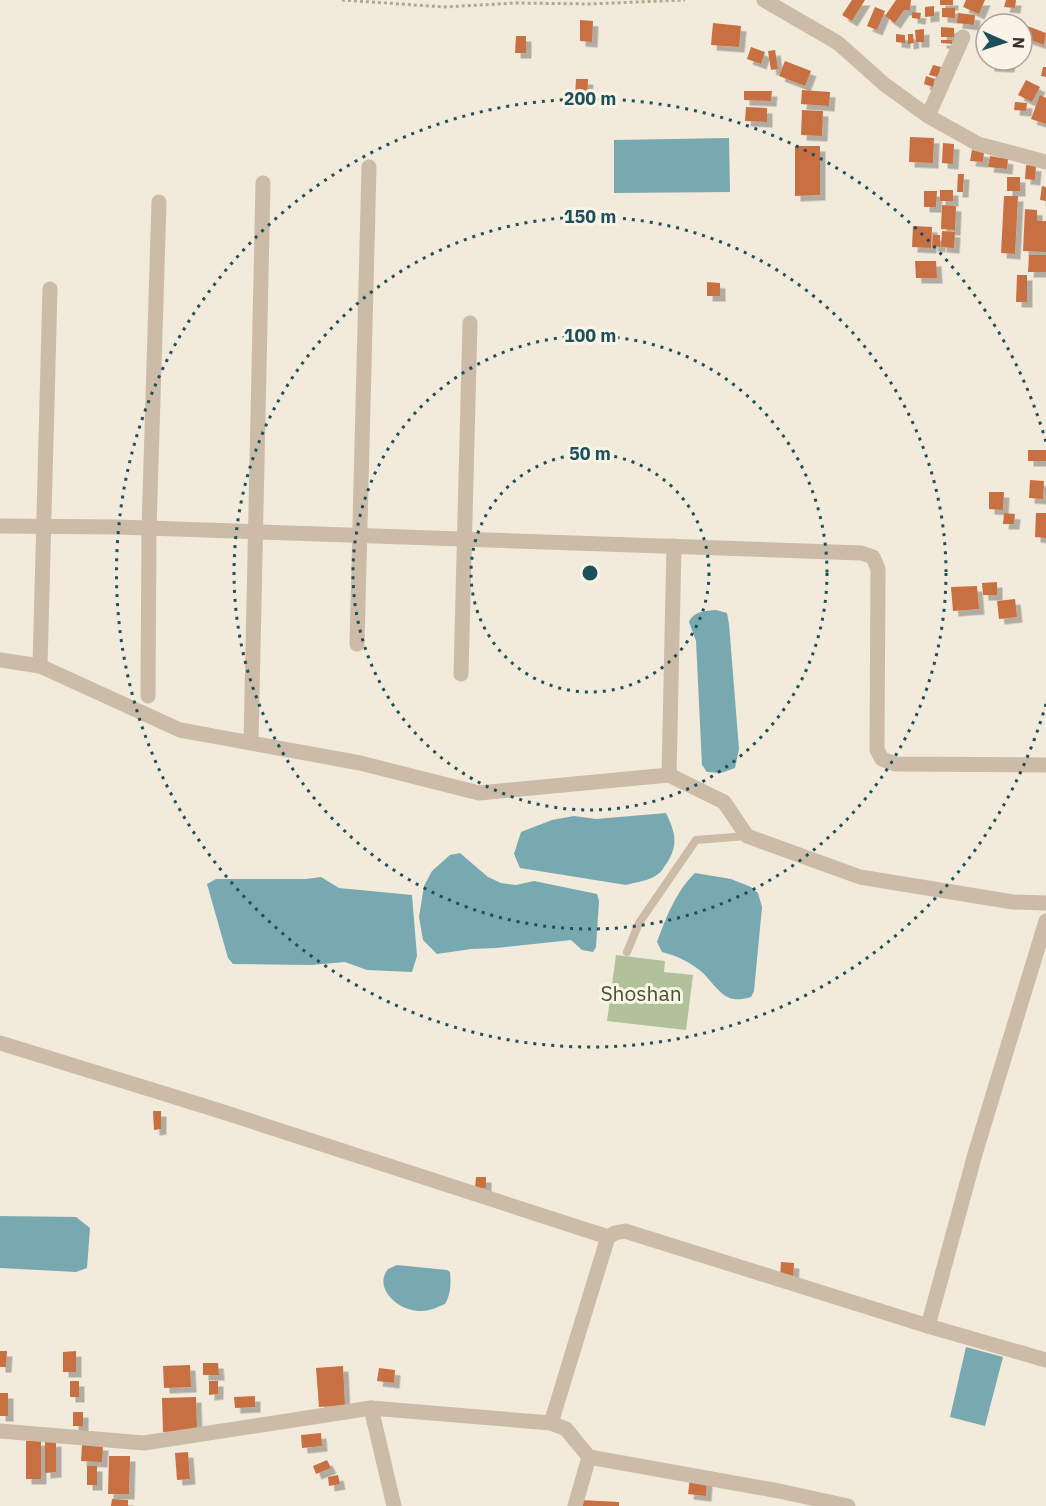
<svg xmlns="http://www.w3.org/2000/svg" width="1046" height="1506" font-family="'IBM Plex Sans',sans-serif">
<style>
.green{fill:#b1c29b}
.water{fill:#79a9b0}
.building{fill:#c97043;filter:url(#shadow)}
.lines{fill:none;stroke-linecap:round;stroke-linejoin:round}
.path{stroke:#b7a591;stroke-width:3;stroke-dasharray:3 3;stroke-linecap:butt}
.service{stroke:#cbbba7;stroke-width:8}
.minor{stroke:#cbbba7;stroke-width:15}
.ring{fill:none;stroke:#1c505a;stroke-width:3;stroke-dasharray:3 6}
.labels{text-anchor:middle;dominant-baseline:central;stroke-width:6;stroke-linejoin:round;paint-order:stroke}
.park-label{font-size:21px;fill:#42562b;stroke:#faf3e8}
.centre{fill:#1c505a;stroke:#faf3e8;stroke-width:3}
.ring-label{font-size:18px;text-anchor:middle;font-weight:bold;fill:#1c505a;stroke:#faf3e8;stroke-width:6;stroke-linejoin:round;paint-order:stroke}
</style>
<defs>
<filter id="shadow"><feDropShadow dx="5.5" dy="5.5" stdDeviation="0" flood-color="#0004"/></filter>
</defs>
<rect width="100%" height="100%" fill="#f2eadb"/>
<!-- green -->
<polygon class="green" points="616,955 665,961 664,972 693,975 686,1030 607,1021"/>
<!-- water -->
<g class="water">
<polygon points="729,138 730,192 614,193 614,140"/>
<path d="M716 610 727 613 729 624 739 749 735 768 721 773 707 772 702 765 696 641 689 622C694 611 705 611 716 610Z"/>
<path d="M666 813C675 832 679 844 667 863 664 866 662 872 658 874 650 881 636 882 626 885L520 868 514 854 521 832 552 820 574 816 596 819Z"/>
<polygon points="460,853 488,877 501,883 516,885 534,881 597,894 599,901 596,947 593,952 582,950 571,940 496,948 471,949 437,954 423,940 419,917 424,886 432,871 450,855"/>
<path d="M695 873 731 879 751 887 758 893 762 907 754 991 751 997C726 1005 720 991 704 974 692 963 678 956 662 952L657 942C666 918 676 891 695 873Z"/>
<polygon points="321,877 339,888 412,895 417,956 412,972 367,970 345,962 311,965 233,964 228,958 207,884 216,879 306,879"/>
<polygon points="0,1216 76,1217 90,1228 87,1268 76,1272 0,1268"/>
<path d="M397 1265 447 1270 450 1272C451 1283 451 1294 445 1304 438 1307 430 1311 422 1311 401 1313 372 1289 388 1269Z"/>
<polygon points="966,1347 1003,1357 985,1426 950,1417"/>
</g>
<!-- building -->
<g class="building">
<polygon points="852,0 865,0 852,21 842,15"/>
<polygon points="896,0 911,0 910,10 904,10 895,23 885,16"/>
<rect x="940" y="0" width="13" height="5"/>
<polygon points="966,0 985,0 979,14 963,7"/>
<polygon points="1006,0 1016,0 1015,8 1004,7"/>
<polygon points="934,6 934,16 925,17 925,7"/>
<polygon points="875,7 885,11 877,30 867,26"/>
<polygon points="942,8 955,8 955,18 942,17"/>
<polygon points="912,12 921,13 920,19 912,18"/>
<polygon points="958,13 975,15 974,25 957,23"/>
<polygon points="998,17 1008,22 1007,24 995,24"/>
<polygon points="580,20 593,21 592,42 580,41"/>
<polygon points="713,23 741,26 739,47 711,45"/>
<polygon points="1022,24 1046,33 1044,45 1022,37"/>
<polygon points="941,27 954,28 954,37 941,37"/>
<polygon points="924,29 924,42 916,42 915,30"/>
<polygon points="896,34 905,35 905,43 896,42"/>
<polygon points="908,34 913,34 914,43 908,44"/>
<polygon points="516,36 526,36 526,53 515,53"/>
<polygon points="941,40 952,40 952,44 941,43"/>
<polygon points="751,47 765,52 761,64 747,59"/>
<polygon points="775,50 778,69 771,70 768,51"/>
<polygon points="989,60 1010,60 1009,67 989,66"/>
<polygon points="785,61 811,71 805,86 779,76"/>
<polygon points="933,65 941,67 938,77 929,75"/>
<polygon points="1043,67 1046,67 1046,77 1041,76"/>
<polygon points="926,76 935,79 933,87 924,84"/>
<polygon points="576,79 588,79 587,99 575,98"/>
<polygon points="1026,80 1040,87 1032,102 1018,95"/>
<polygon points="802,90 830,92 829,106 801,104"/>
<polygon points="744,91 772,91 771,101 744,100"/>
<polygon points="1040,95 1046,98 1046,124 1031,119"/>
<polygon points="1015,102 1027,103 1026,111 1014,110"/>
<polygon points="746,107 767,108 767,122 745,121"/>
<polygon points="802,110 823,111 822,136 801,135"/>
<polygon points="910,137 934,138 933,163 909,162"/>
<polygon points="943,143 954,144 953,164 942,163"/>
<polygon points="795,146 820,146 820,195 795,196"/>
<polygon points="972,150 984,152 983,162 970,161"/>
<polygon points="990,156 1008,159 1007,169 988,167"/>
<polygon points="1026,165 1036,166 1035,180 1025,179"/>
<polygon points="958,174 964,174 963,192 957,192"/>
<rect x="1007" y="177" width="13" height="14"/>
<polygon points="1042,186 1046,187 1046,201 1040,200"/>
<rect x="940" y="190" width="13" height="11"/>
<polygon points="924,191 937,191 936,207 924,207"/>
<polygon points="1004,196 1018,196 1015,254 1001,253"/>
<polygon points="942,205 956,206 955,230 941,229"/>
<polygon points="1025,209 1037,210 1037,221 1046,221 1046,252 1023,251"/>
<polygon points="913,226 932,227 931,248 912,247"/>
<polygon points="942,231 955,232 954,248 941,247"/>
<polygon points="933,235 940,235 940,247 932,246"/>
<polygon points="1029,255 1046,255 1046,272 1028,272"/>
<polygon points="915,261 936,261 937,278 916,278"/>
<polygon points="1017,275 1027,275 1027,302 1016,302"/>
<polygon points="707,282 720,283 720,296 707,296"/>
<rect x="1028" y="450" width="18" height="11"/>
<polygon points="1030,480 1044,481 1043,499 1029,498"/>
<polygon points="989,492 1004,492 1003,510 989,509"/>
<polygon points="1004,513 1015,514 1014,524 1003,524"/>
<polygon points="1036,513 1046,513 1046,538 1035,537"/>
<polygon points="997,582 997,595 983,595 982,583"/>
<polygon points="977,586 979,609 953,611 951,587"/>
<polygon points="1015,599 1017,617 999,619 997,601"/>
<polygon points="153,1111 161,1111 161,1129 154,1130"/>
<polygon points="476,1177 486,1177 486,1188 475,1188"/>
<polygon points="781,1262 794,1263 793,1280 780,1279"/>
<polygon points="0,1351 7,1351 6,1367 0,1367"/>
<polygon points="76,1351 76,1372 63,1372 63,1352"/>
<polygon points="203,1363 218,1363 219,1375 203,1375"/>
<polygon points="190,1365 191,1387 164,1388 163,1366"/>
<polygon points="343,1366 345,1405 319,1407 316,1368"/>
<polygon points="379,1368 395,1370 394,1383 377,1381"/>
<rect x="70" y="1381" width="9" height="16"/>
<polygon points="209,1381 218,1381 218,1394 209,1395"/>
<rect x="0" y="1393" width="8" height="23"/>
<polygon points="255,1396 255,1407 235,1408 234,1397"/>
<polygon points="196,1397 197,1431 163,1432 162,1398"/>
<rect x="73" y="1412" width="10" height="14"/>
<polygon points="321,1433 322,1446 302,1448 301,1435"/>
<polygon points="41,1440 41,1479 26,1479 26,1441"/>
<polygon points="56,1441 56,1472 45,1473 45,1442"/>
<polygon points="82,1445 103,1445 102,1462 81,1461"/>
<polygon points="188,1452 190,1479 177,1480 175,1453"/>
<polygon points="109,1456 130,1456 129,1494 108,1494"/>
<polygon points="327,1460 331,1468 316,1474 313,1466"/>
<rect x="87" y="1466" width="10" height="19"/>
<polygon points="338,1475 340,1484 329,1486 328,1477"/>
<polygon points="690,1478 707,1480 706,1496 688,1494"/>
<polygon points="112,1499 128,1500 128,1506 111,1506"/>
<polygon points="580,1500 619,1502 619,1506 579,1506"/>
</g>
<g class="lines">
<!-- path -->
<polyline class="path" points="342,0 444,7 516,3 588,4 685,0"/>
<!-- service -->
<polyline class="service" points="627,952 639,923 696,840 747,836"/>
<!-- minor -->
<g class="minor">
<polyline points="764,0 838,43 884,84 928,116 978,144 1046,162"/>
<polyline points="928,116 963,37"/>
<polyline points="0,526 118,527 861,553 873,557 878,569 877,750 882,759 895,764 1046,765"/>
<polyline points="357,644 369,167"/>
<polyline points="0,660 40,666 180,730 360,763 479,793 669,775 724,802 747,836 860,877 1013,902 1046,903"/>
<polyline points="40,666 50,289"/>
<polyline points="461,674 470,323"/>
<polyline points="148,696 149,529 159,202"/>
<polyline points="251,742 263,183"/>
<polyline points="669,775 674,546"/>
<polyline points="0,1043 217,1110 608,1237"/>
<polyline points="928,1326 975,1154 1046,921"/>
<polyline points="371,1408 394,1506"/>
<polyline points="551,1423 608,1237 615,1233 625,1231 928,1326 1046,1360"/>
<polyline points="0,1431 144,1443 371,1408 551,1423 566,1429 589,1457 779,1491 848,1506"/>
<polyline points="575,1506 589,1457"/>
</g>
</g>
<!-- distance rings -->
<g class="ring">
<circle cx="590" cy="573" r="119"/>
<circle cx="590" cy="573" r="237"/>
<circle cx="590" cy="573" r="356"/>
<path d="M1046 704A474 474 0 1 1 1046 442"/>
</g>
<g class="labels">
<!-- park labels -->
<g class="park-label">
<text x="641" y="993">Shoshan</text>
</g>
</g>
<circle cx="590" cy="573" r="9" class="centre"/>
<g class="ring-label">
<text x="590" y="105">200 m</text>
<text x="590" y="223">150 m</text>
<text x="590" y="342">100 m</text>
<text x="590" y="460">50 m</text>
</g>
<!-- north arrow -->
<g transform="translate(1004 42) rotate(93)"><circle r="28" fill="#faf3e8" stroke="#aca49b" stroke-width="1.5"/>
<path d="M0-4.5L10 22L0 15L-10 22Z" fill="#1c505a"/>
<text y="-9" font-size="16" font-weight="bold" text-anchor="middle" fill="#372e28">N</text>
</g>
</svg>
